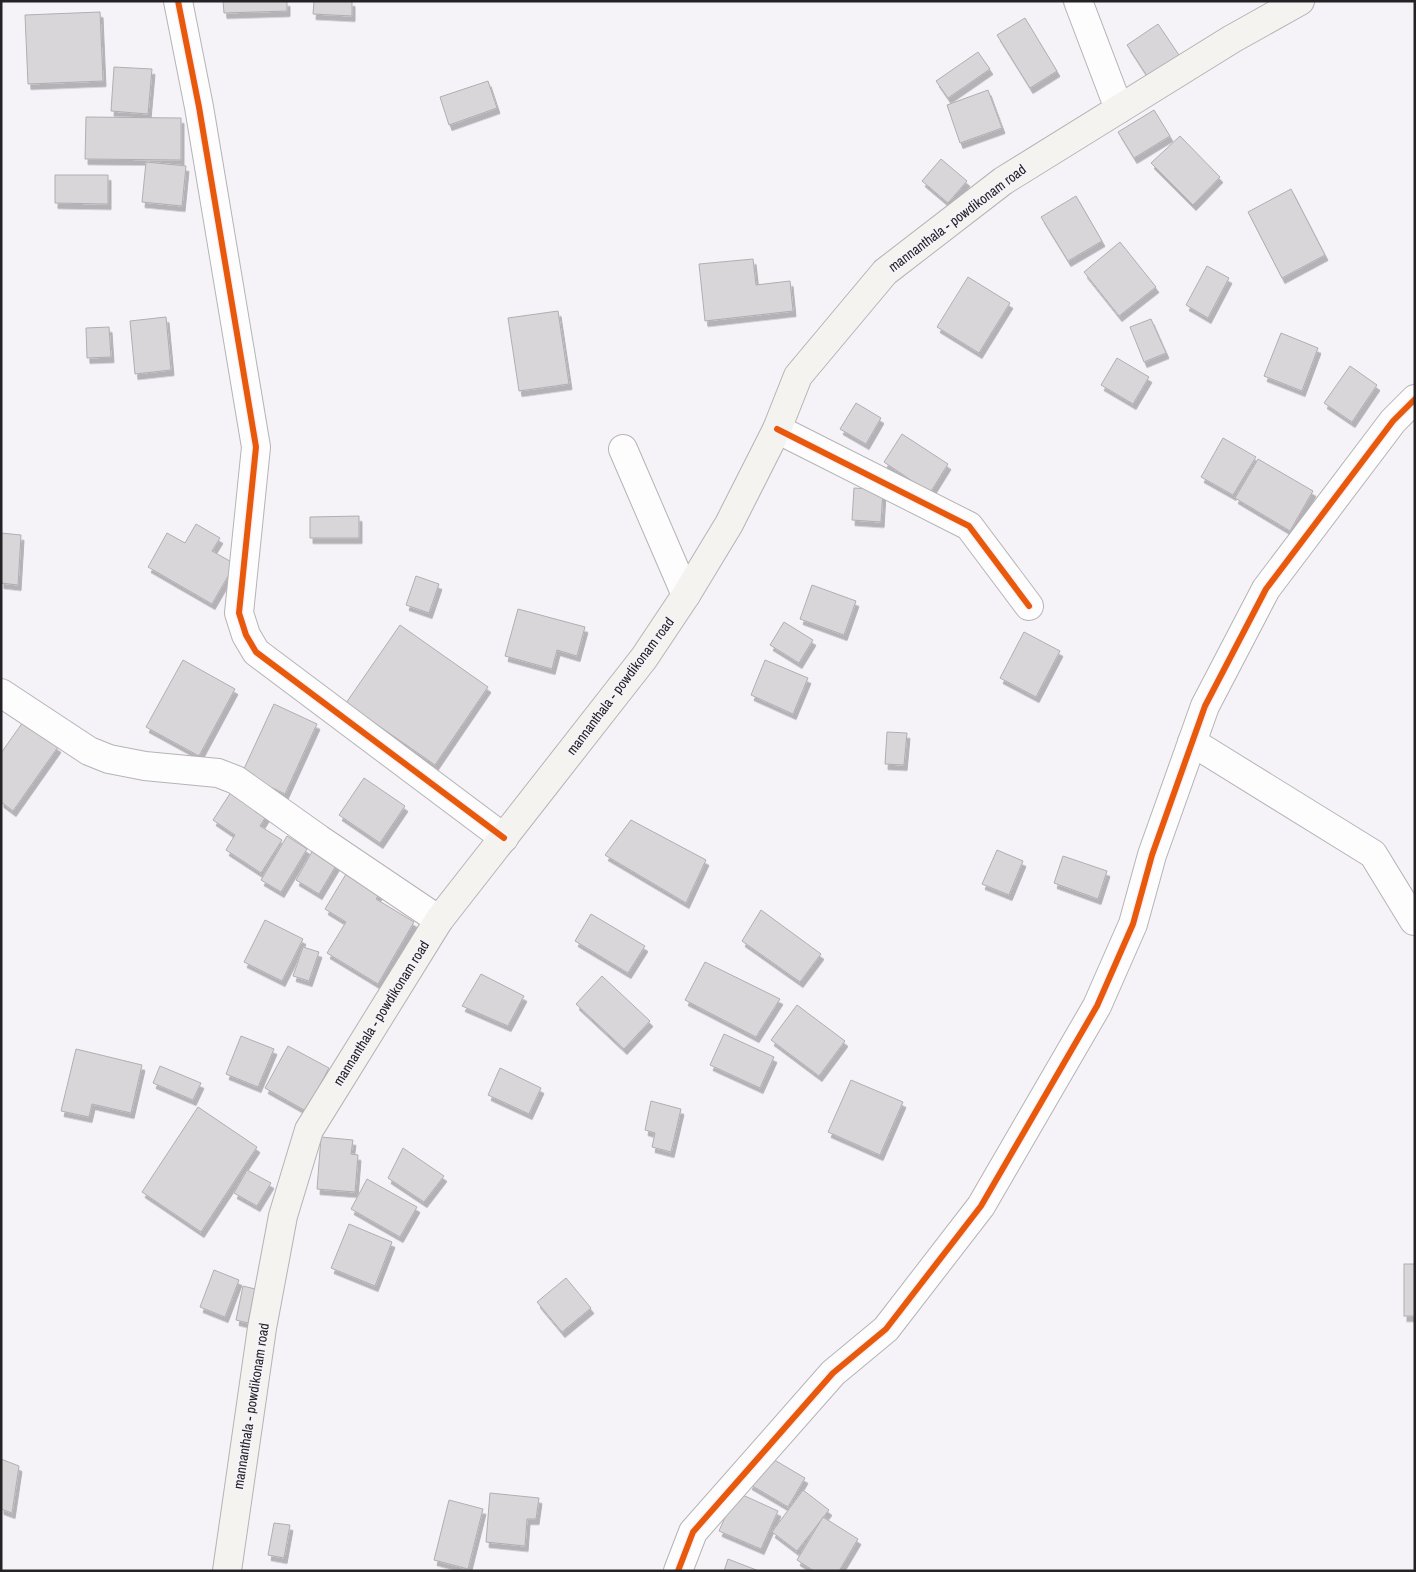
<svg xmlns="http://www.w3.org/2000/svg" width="1416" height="1572" font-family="'Archivo Narrow',sans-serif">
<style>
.building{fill:#d9d6d9;stroke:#b0aeb1;filter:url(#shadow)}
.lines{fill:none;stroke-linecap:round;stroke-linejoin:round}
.street-casing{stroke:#b5b3b6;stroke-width:30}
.secondary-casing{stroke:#b5b3b6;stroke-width:30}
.street{stroke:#fefdfe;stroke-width:28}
.secondary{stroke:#f5f3f0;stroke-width:28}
.cycleway-casing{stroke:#f6f2f9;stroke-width:9}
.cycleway{stroke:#e8590c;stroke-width:6}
.labels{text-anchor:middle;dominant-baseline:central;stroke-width:4;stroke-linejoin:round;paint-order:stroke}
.street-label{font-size:14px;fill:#242225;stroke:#f6f2f9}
</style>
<defs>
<filter id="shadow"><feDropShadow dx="3" dy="5.5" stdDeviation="0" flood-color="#0004"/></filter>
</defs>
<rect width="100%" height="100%" fill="#f6f3f8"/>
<!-- building -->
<g class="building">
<polygon points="223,1 287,1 287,11 224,13"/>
<polygon points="314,1 352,1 352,16 313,14"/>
<polygon points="100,12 103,81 28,84 25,15"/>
<polygon points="1025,18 1057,71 1030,88 997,35"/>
<polygon points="1158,24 1181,58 1149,79 1127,45"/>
<polygon points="978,52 990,69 948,98 936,81"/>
<polygon points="114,67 152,69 148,114 111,111"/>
<polygon points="488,81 497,108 449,125 440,97"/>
<polygon points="988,90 1002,128 960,143 947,105"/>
<polygon points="1154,110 1170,136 1134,158 1118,132"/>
<polygon points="86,117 181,118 181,160 85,159"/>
<polygon points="1180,136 1220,177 1193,205 1151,163"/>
<polygon points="941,159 967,181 948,203 922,181"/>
<polygon points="146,162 186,166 182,206 142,202"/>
<polygon points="55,175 108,175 108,204 55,203"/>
<polygon points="1291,189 1325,255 1282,278 1248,212"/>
<polygon points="1076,196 1102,241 1068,261 1041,217"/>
<polygon points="1120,242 1156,287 1119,316 1084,272"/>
<polygon points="753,259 756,285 790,281 793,311 705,321 699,264"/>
<polygon points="1207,266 1229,278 1208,318 1186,305"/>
<polygon points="968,277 1010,303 979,353 937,327"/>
<polygon points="558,311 569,384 519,391 508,318"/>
<polygon points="166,317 171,370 135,374 130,321"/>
<polygon points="1151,319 1166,353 1144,362 1130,327"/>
<polygon points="109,327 111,357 87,358 86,328"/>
<polygon points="1281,333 1318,348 1302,391 1264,376"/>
<polygon points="1117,358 1149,377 1133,404 1101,385"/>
<polygon points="1350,366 1377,385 1352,422 1324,403"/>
<polygon points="856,403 881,418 866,444 840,429"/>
<polygon points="902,434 948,464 930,493 884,462"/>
<polygon points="1223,438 1256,457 1233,495 1201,477"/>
<polygon points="1258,459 1313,491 1290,531 1235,498"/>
<polygon points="854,488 883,490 881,522 852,520"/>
<polygon points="359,516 359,538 310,538 310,517"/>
<polygon points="196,524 220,538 212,551 235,564 212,604 148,567 167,533 185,543"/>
<polygon points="1,533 21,535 18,585 1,583"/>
<polygon points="416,576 439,584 429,613 406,605"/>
<polygon points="812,585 856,601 844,635 800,619"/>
<polygon points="518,609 585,627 577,656 557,650 552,669 505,656"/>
<polygon points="784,622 813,640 799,663 770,645"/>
<polygon points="400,625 488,687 435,765 346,703"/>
<polygon points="1024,632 1060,651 1036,697 1000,678"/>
<polygon points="183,660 235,689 199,756 146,727"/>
<polygon points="765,660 808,678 793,714 751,695"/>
<polygon points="274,704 317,724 285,794 242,773"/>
<polygon points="23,722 58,747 13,811 1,802 1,753"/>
<polygon points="887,732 907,733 904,765 885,764"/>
<polygon points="364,778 405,806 380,843 339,815"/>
<polygon points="231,792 267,815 260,826 282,840 261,873 226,850 235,835 213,820"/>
<polygon points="631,820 706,860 686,903 605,855"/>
<polygon points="287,836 307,849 281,892 261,880"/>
<polygon points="313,850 337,864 319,894 296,880"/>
<polygon points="997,850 1023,861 1009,895 982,884"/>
<polygon points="1063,856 1107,871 1098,899 1054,883"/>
<polygon points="346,874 379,894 376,899 414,922 378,984 327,953 346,922 325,909"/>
<polygon points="761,910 821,954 800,982 742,941"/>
<polygon points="591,914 645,946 628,973 575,941"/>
<polygon points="265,920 303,939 282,981 244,962"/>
<polygon points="303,947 319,952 309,981 293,976"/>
<polygon points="705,962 780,999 756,1037 685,1000"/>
<polygon points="481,974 524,996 508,1026 462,1006"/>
<polygon points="602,976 650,1021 624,1049 576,1004"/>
<polygon points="797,1005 845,1041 819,1076 771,1040"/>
<polygon points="724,1034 774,1057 760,1088 710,1065"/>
<polygon points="241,1036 274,1049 258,1087 226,1074"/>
<polygon points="288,1046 329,1068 306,1111 265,1088"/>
<polygon points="76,1049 142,1065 131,1113 92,1104 89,1117 61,1111"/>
<polygon points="160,1066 201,1083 193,1100 153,1083"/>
<polygon points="500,1068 541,1088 529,1114 488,1095"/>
<polygon points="851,1080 903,1102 880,1155 828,1132"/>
<polygon points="651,1101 681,1109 671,1152 652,1147 655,1133 645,1130"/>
<polygon points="198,1107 257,1147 201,1232 142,1192"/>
<polygon points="321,1137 353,1140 351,1154 358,1155 355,1192 317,1189"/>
<polygon points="403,1148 444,1176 424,1202 388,1178"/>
<polygon points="247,1170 271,1183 257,1206 234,1193"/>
<polygon points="367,1179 417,1207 400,1237 351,1209"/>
<polygon points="349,1224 392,1242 375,1286 331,1268"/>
<rect x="1404" y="1264" width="11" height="52"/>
<polygon points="214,1270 239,1280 225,1317 200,1307"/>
<polygon points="566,1278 591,1308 562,1332 537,1302"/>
<polygon points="243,1286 255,1289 248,1323 236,1320"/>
<polygon points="766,1455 805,1478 788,1507 749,1484"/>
<polygon points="1,1459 19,1466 12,1513 1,1509"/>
<polygon points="803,1490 829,1510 797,1551 772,1532"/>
<polygon points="736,1492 778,1511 761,1549 719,1531"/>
<polygon points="490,1493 539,1498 536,1519 527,1519 525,1546 486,1542"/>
<polygon points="449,1500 483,1509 468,1569 434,1560"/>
<polygon points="823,1517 858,1539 839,1571 814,1571 797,1560"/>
<polygon points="274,1523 290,1525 284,1558 268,1555"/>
<polygon points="728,1559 759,1571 724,1571"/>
</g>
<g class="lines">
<defs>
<g id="street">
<polyline points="178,1 199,107 256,447 239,613 246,635 256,652 504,838"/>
<polyline points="1078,1 1119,109"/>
<polyline points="777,429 969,526 1029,606"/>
<polyline points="623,449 686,595"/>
<polyline points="1,693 89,751 109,759 145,766 218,773 236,780 319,839 439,920"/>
<polyline points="1192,742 1373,854 1414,921"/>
<polyline points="678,1571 693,1532 833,1373 886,1329 981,1206 1097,1006 1133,924 1152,855 1205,706 1266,589 1393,421 1415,399"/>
</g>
<polyline id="secondary" points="227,1571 262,1328 283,1216 309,1130 439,920 644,658 686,595 729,524 777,429 798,376 885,272 1003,181 1232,39 1300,1"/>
</defs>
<!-- street casing -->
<use href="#street" class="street-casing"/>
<!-- secondary casing -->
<use href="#secondary" class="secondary-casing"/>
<!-- street -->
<use href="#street" class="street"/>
<!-- secondary -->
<use href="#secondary" class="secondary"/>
<defs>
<g id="cycleway">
<polyline points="178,1 199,107 256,447 239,613 246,635 256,652 504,838"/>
<polyline points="777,429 969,526 1029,606"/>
<polyline points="678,1571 693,1532 833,1373 886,1329 981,1206 1097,1006 1133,924 1152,855 1205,706 1266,589 1393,421 1415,399"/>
</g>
</defs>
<!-- cycleway casing -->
<use href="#cycleway" class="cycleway-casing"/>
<!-- cycleway -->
<use href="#cycleway" class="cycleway"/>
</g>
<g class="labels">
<!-- street labels -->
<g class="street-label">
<text transform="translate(957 218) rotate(-37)">mannanthala - powdikonam road</text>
<text transform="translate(620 686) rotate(-53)">mannanthala - powdikonam road</text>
<text transform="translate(381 1013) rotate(-58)">mannanthala - powdikonam road</text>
<text transform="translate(251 1406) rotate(-81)">mannanthala - powdikonam road</text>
</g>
</g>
<!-- border -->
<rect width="1416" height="1572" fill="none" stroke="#242225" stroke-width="5"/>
</svg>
